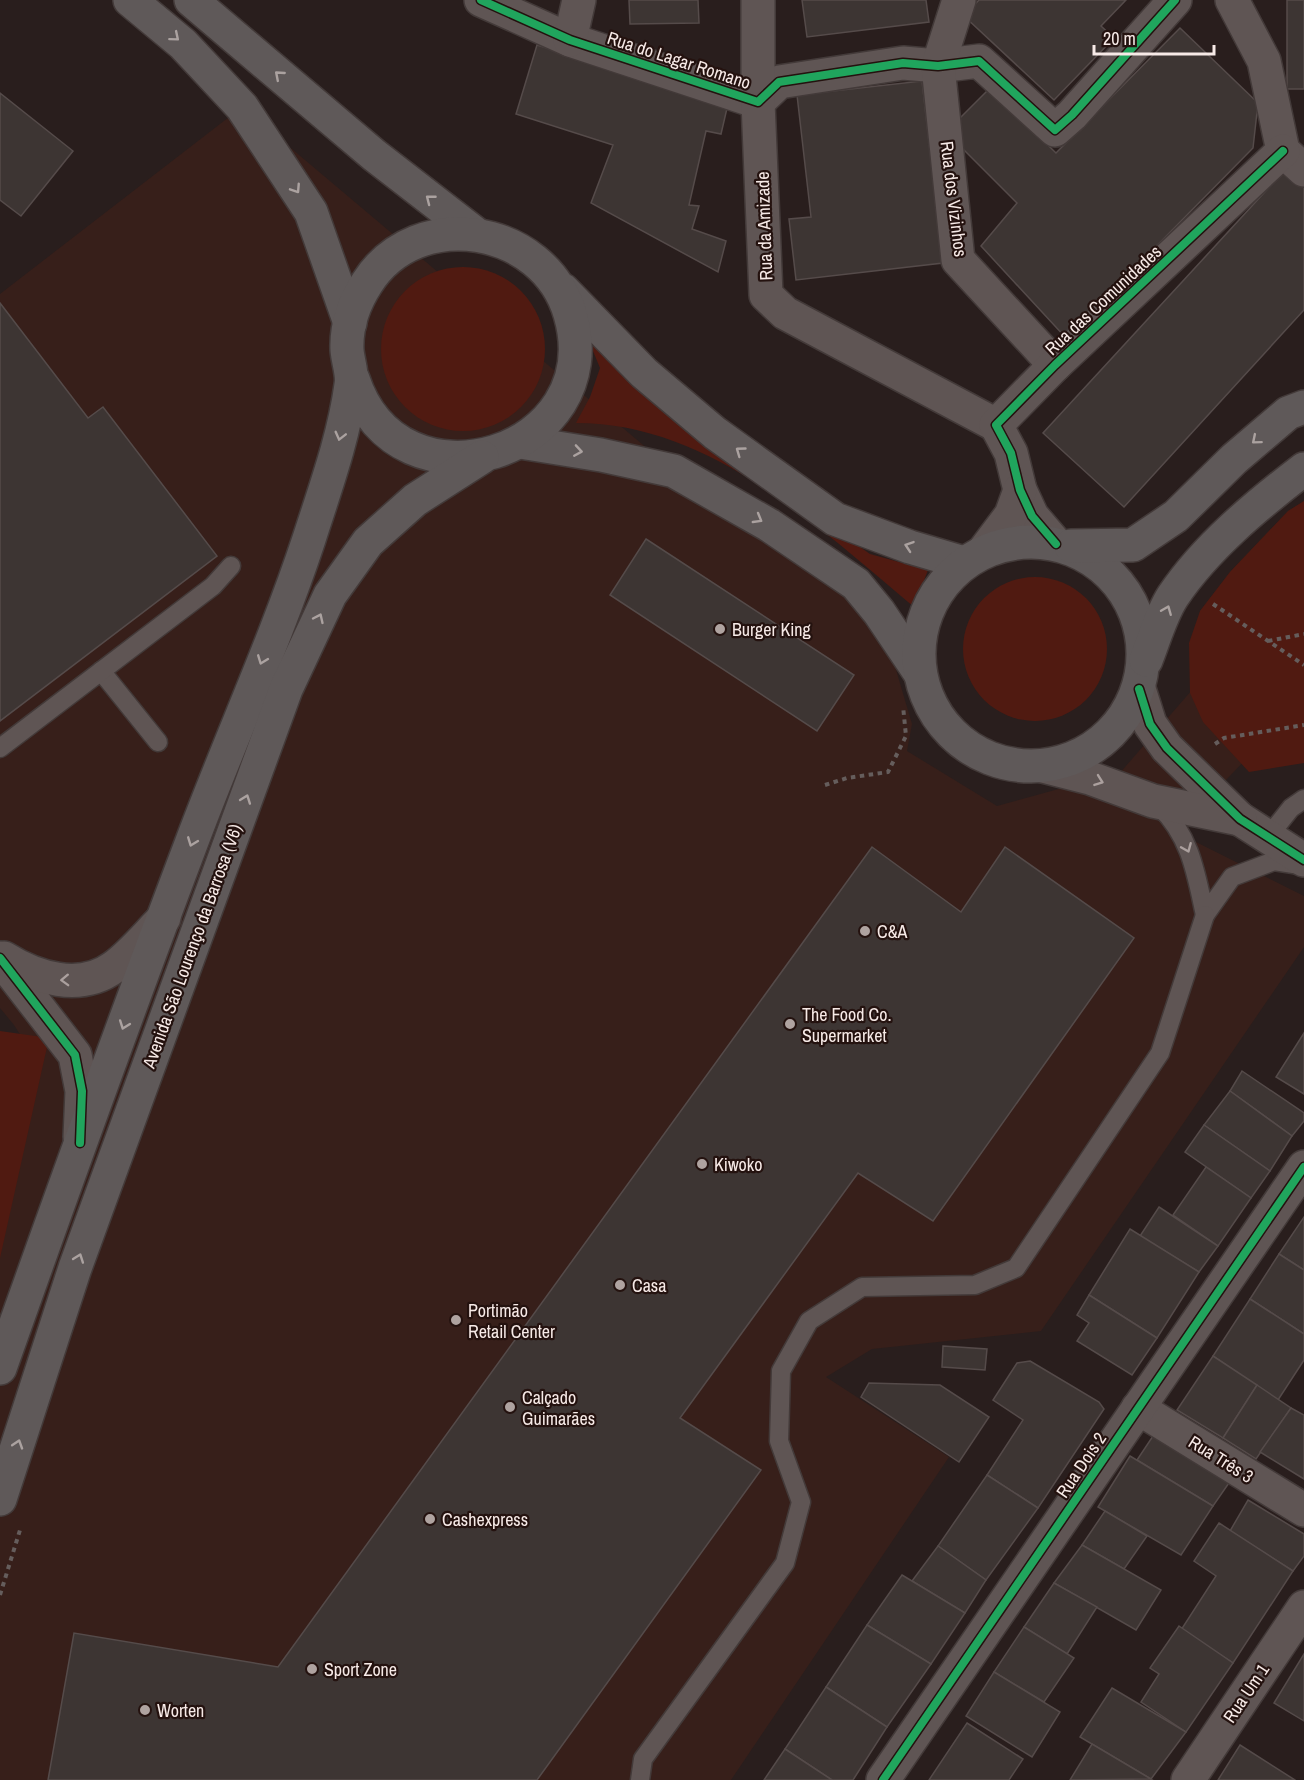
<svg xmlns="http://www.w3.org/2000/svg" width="1304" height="1780" font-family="'Archivo Narrow',sans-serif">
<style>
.built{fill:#371f1a}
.green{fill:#501a11}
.building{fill:#3d3533;stroke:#554b4a;stroke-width:1.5}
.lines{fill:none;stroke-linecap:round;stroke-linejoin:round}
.lane-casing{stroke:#433a39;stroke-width:21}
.street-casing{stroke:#433a39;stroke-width:36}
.secondary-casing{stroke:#433a39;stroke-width:36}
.path{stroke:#655d5c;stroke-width:4;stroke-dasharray:4.5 4.5;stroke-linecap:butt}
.lane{stroke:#5f5554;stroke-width:18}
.street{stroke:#5f5554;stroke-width:33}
.secondary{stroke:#5f5959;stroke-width:33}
.cycleway-casing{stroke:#24120f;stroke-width:11}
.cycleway{stroke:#20a55d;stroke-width:8}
.oneway{stroke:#aba2a0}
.oneway2{stroke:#aba09e}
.poi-dot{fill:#afa3a0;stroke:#24120f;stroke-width:2}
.labels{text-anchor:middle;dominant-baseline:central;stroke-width:4.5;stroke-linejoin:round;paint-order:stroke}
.street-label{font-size:18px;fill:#f7eae7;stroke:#24120f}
.poi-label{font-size:18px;fill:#f7eae7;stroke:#24120f;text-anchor:start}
</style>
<rect width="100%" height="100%" fill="#291e1d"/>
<!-- built -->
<polygon class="built" points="242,107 674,471 879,612 912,724 907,751 997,806 1073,785 1106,789 1192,690 1200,611 1230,572 1288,511 1304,501 1249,756 1176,832 1304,896 1304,947 1041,1331 872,1349 826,1377 949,1457 731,1780 0,1780 0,1184 42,1069 14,1025 0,1008 0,294"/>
<!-- green -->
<g class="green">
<circle cx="463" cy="349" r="82"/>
<path d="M588 339 672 416 870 554 928 570 914 607C817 526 710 423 576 423L590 397 600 368Z"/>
<polygon points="1304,501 1304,763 1249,772 1203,722 1190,693 1189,643 1200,611 1230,572 1288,511"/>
<circle cx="1035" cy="649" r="72"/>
<polygon points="0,1031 49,1038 0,1258"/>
</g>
<!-- building -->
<g class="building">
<polygon points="629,0 698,0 699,23 630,24"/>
<polygon points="802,0 926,0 929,22 807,37"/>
<polygon points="979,0 1126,0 1101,26 1114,38 1054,100 964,16"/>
<rect x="1287" y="0" width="17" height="89"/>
<polygon points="1180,28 1258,103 1253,148 1066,338 981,246 1017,203 946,132 990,88 1056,153"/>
<polygon points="537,45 728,104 721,134 706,131 689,205 699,206 692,229 726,241 718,272 591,203 613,145 516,114"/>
<polygon points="922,81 943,263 796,280 789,219 811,217 797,95"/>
<polygon points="0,93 73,151 21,216 0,200"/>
<polygon points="1286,169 1304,185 1304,310 1124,507 1043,433"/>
<polygon points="0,303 88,418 103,407 217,556 0,721"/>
<polygon points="646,539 854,675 817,731 610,595"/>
<polygon points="872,847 961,912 1005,847 1134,938 933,1221 858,1173 680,1418 761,1470 537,1780 48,1780 74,1633 278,1667"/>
<polygon points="1304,1033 1304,1094 1276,1077"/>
<polygon points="1242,1071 1304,1113 1304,1121 1292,1136 1230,1091"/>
<polygon points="1230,1091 1292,1136 1270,1171 1204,1125"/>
<polygon points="1204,1125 1270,1171 1251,1198 1185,1152"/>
<polygon points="1206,1167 1251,1198 1218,1246 1173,1215"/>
<polygon points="1159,1207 1218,1246 1199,1272 1140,1236"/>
<polygon points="1304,1217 1304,1270 1279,1254"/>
<polygon points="1130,1229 1199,1272 1157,1338 1089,1295"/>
<polygon points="1279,1254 1304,1270 1304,1334 1250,1299"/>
<polygon points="1089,1295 1157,1338 1132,1375 1077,1341 1089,1323 1077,1315"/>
<polygon points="1250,1299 1304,1334 1304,1360 1278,1400 1213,1356"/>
<polygon points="943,1346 987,1349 985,1370 942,1367"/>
<polygon points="1213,1356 1257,1385 1223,1438 1177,1410"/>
<polygon points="1030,1361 1099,1402 1104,1409 1038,1508 987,1475 1023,1420 993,1400 1017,1363"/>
<polygon points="869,1383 940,1385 989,1417 959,1462 861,1397"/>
<polygon points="1257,1385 1291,1408 1256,1459 1223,1438"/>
<polygon points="1291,1408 1304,1415 1304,1479 1260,1452"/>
<polygon points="1153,1436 1231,1480 1213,1506 1137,1460"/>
<polygon points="1130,1456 1213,1506 1181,1555 1098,1507"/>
<polygon points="987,1475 1038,1508 986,1580 938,1546"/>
<polygon points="1248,1500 1304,1534 1304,1556 1293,1571 1230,1531"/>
<polygon points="1105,1511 1147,1536 1124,1569 1082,1545"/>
<polygon points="1219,1523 1293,1571 1233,1663 1181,1630 1216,1576 1194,1561"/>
<polygon points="1082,1545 1161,1590 1136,1630 1054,1583"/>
<polygon points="938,1546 986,1580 965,1613 912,1581"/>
<polygon points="902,1575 965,1613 931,1664 867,1625"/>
<polygon points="1054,1583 1097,1607 1067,1654 1024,1627"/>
<polygon points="867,1625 931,1664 887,1727 826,1687"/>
<polygon points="1179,1626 1233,1663 1186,1732 1141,1702 1159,1674 1150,1668"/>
<polygon points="1024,1627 1074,1658 1044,1702 994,1672"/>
<polygon points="1304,1654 1304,1721 1274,1703"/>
<polygon points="994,1672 1060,1712 1032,1757 966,1716"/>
<polygon points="826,1687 887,1727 853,1780 832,1780 785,1749"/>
<polygon points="1112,1688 1186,1732 1151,1779 1080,1737"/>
<polygon points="967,1723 1023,1759 1009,1780 929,1780"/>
<polygon points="1092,1744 1151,1779 1070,1780"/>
<polygon points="1240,1745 1295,1780 1218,1780"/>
<polygon points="785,1749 832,1780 764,1780"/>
</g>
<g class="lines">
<defs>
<g id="lane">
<polyline points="101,671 158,742"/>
<polyline points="0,748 213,586 231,566"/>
<path d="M1159 806C1191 837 1196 874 1205 915L1232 877 1274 861 1300 865"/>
<polyline points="1268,837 1291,808 1304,799"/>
<polyline points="640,1780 643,1759 785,1563 801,1502 779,1441 781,1371 809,1321 862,1287 975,1285 1016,1268 1160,1053 1205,915"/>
</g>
<g id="street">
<polyline points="481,0 570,40 758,102 779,82 903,63 938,66 979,61 1055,130 1072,115 1175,0"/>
<polyline points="758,0 758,102 766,295 785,313 996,425"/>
<polyline points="959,0 938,66 958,260 1055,365"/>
<polyline points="1232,0 1264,61 1283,151 1304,170"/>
<polyline points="570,40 579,0"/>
<polyline points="1056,544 1032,516 1020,490 1011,453 996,425 1055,365 1283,151"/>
<polyline points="984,551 1011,515 1020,490"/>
<polyline points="1139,689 1150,724 1167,748 1240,819 1304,860"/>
<polyline points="1043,766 1090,778 1153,801 1240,819"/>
<polyline points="0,958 75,1055 82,1091 80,1137"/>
<path d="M4 958C36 978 80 992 114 967 132 954 148 934 164 918"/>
<polyline points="1138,1408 1304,1510"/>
<polyline points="883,1780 1304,1167"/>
<polyline points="1188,1780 1304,1607"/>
</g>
<g id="secondary">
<polyline points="130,0 183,44 242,107 311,212 350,323"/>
<polyline points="191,0 374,155 476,234"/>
<polyline points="563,290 644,373 715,433 835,519 910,547 964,563"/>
<polyline points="520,442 601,455 674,471 769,525 856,584 879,612 920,673"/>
<circle cx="1031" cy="654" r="112"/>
<polyline points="1071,546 1133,545 1176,516 1234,459 1288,413 1304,407"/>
<path d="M1146 660C1154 640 1161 614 1173 596 1206 547 1257 505 1304 469"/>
<path d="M0 1368C62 1193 125 1018 191 844 229 742 275 642 309 539 325 489 344 437 351 385 353 374 348 362 347 350 346 327 354 303 367 283 417 204 544 225 570 314 611 454 399 520 353 379"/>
<polyline points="0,1499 75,1268 286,689 330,595 368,542 415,500 482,457"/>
</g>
</defs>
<!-- lane casing -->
<use href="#lane" class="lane-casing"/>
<!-- street casing -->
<use href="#street" class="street-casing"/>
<!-- secondary casing -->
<use href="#secondary" class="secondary-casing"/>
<!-- path -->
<g class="path">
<polyline points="1213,604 1304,665"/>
<polyline points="1268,641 1304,634"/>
<polyline points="1215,744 1224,738 1304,725"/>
<polyline points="825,785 847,778 888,772 906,736 903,706"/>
<polyline points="0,1595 20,1530"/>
</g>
<!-- lane -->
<use href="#lane" class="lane"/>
<!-- street -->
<use href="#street" class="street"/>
<!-- secondary -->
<use href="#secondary" class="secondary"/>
<defs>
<g id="cycleway">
<polyline points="481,0 570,40 758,102 779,82 903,63 938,66 979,61 1055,130 1072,115 1175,0"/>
<polyline points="1056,544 1032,516 1020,490 1011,453 996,425 1055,365 1283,151"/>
<polyline points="1139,689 1150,724 1167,748 1240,819 1304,860"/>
<polyline points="0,958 75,1055 82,1091 80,1143"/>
<polyline points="883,1780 1304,1167"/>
</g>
</defs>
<!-- cycleway casing -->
<use href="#cycleway" class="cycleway-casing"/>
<!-- cycleway -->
<use href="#cycleway" class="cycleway"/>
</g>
<!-- one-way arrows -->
<defs><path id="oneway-chevron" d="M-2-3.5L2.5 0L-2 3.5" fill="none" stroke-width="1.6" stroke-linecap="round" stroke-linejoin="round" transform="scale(1.5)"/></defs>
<g class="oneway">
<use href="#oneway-chevron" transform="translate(175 37) rotate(40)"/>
<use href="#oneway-chevron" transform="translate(279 75) rotate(-139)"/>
<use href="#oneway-chevron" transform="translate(296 189) rotate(57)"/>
<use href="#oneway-chevron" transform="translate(430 199) rotate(-142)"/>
<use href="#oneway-chevron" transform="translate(340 436) rotate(104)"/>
<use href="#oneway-chevron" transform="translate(1256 440) rotate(140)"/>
<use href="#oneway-chevron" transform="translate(578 451) rotate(9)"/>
<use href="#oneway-chevron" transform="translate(740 451) rotate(-144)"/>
<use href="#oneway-chevron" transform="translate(758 519) rotate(30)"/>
<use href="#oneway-chevron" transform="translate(909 546) rotate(-161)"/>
<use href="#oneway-chevron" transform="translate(1167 610) rotate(-68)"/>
<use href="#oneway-chevron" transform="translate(319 618) rotate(-65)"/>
<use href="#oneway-chevron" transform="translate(262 660) rotate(111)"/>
<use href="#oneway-chevron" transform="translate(246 799) rotate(-70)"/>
<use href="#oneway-chevron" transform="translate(192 842) rotate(111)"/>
<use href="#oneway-chevron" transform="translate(124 1025) rotate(110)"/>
<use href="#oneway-chevron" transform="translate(79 1258) rotate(-70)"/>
<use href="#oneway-chevron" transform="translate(18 1444) rotate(-72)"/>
</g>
<g class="oneway2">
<use href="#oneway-chevron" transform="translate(1099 781) rotate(20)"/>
<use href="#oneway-chevron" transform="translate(1187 848) rotate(67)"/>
<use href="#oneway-chevron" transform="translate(65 980) rotate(178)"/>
</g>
<!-- markers -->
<g class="poi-dot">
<circle cx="720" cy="629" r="6"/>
<circle cx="865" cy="931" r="6"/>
<circle cx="790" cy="1024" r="6"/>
<circle cx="702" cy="1164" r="6"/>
<circle cx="620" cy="1285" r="6"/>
<circle cx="456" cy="1320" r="6"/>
<circle cx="510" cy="1407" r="6"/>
<circle cx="430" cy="1519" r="6"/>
<circle cx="312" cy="1669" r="6"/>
<circle cx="145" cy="1710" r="6"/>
</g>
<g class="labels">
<!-- street labels -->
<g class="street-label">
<text transform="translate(679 60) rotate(18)">Rua do Lagar Romano</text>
<text transform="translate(954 199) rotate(83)">Rua dos Vizinhos</text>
<text transform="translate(764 226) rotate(-92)">Rua da Amizade</text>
<text transform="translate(1103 300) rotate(-43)">Rua das Comunidades</text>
<text transform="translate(192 946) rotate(-70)">Avenida São Lourenço da Barrosa (V6)</text>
<text transform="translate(1221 1459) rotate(32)">Rua Três 3</text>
<text transform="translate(1081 1465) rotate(-56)">Rua Dois 2</text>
<text transform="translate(1246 1693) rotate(-56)">Rua Um 1</text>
</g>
<!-- poi labels -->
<g class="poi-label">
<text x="732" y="629">Burger King</text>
<text x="877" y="931">C&amp;A</text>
<text x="802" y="1014">The Food Co.<tspan x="802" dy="21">Supermarket</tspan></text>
<text x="714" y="1164">Kiwoko</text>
<text x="632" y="1285">Casa</text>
<text x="468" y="1310">Portimão<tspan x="468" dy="21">Retail Center</tspan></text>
<text x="522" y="1397">Calçado<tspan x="522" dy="21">Guimarães</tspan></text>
<text x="442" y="1519">Cashexpress</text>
<text x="324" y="1669">Sport Zone</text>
<text x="157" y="1710">Worten</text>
</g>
</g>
<!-- scale -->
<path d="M1094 45v9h120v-9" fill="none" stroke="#f7eae7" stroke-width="3"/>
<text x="1103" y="45" font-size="18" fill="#f7eae7" stroke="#24120f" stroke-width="4.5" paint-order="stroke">20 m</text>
</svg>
